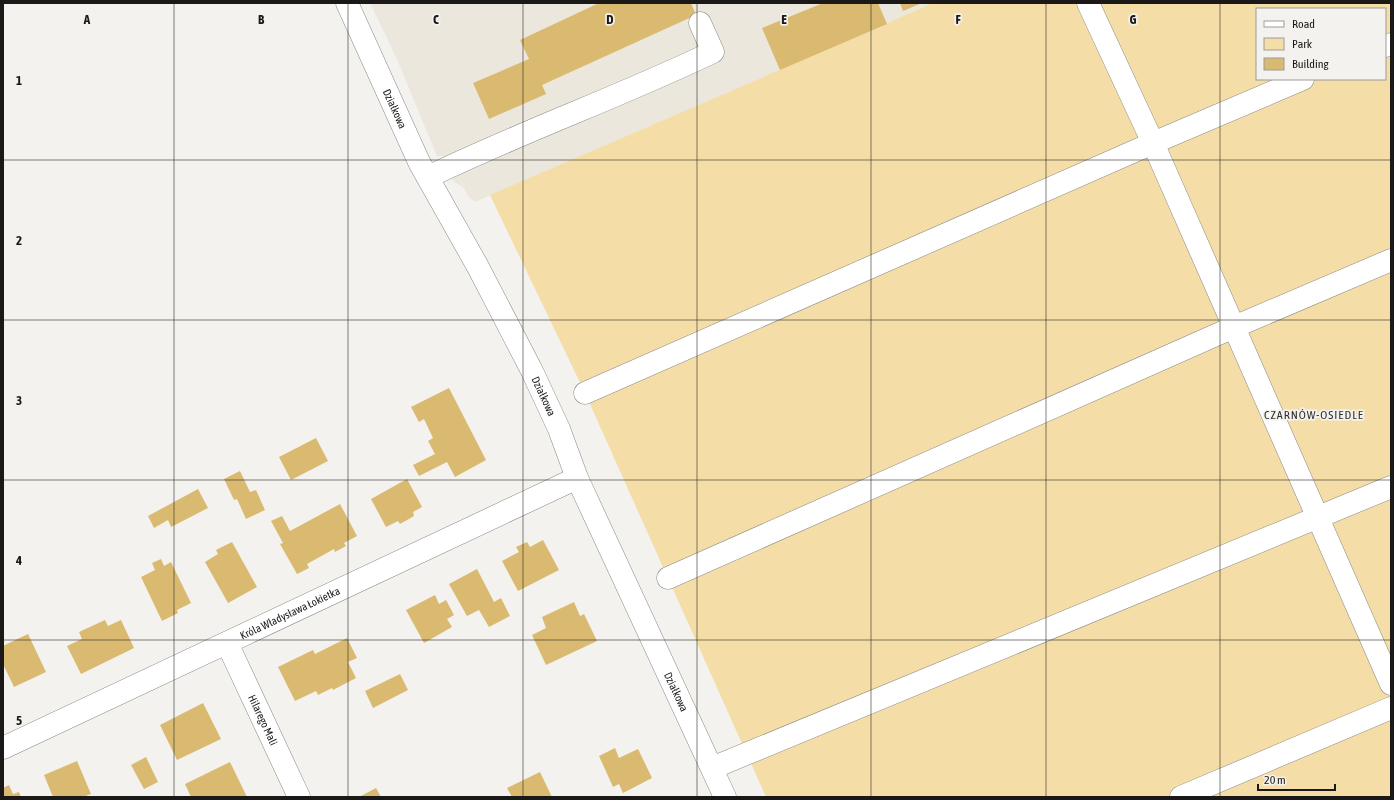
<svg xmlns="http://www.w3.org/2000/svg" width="1394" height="800" font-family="'Asap Condensed',sans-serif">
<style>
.built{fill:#ece7dc}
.green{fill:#f5dda8;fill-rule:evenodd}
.building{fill:#daba70}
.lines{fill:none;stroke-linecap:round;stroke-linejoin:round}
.minor-casing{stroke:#8a8985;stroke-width:23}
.minor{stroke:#fff;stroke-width:22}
.grid{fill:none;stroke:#1a1918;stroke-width:1;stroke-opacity:0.55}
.labels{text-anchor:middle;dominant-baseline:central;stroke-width:3.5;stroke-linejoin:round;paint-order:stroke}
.street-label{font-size:11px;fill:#1a1918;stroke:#f3f2ee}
.neighbourhood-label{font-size:12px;letter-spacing:1px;fill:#31302d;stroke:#f3f2ee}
.grid-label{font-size:13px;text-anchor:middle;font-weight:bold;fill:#1a1918;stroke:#f3f2ee;stroke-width:3.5;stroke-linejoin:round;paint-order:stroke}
</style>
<rect width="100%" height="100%" fill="#f3f2ee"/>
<!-- built -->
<polygon class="built" points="370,3 932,3 870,31 475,202 468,196 464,188 454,182 442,156 437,156 396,57"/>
<!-- green -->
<path class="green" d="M932 3H1391V797H766L585 393 490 195 870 31ZM1257 9H1385V79H1257Z"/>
<!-- building -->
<g class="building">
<polygon points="599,3 691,3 696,15 542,85 546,94 489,119 473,83 529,59 520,40"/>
<polygon points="823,3 878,3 887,24 780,70 762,28"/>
<polygon points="900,3 922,3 903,11"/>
<polygon points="449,388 486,460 455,477 447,462 419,476 413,465 435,454 428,441 433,438 424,419 419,422 411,407"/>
<polygon points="316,438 328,461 291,480 279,457"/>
<polygon points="240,471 250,492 256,490 265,510 246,519 237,499 234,500 224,479"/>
<polygon points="407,479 422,507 413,512 414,516 400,524 398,521 386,527 371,499"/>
<polygon points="198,489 208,508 171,527 168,520 154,528 148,516"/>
<polygon points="340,504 357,536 344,543 346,546 335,552 334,549 307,564 309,568 297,574 280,544 283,543 271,521 282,516 290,531"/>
<polygon points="543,540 559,570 518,591 502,561 519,552 516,547 527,542 530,547"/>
<polygon points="232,542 257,587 228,603 205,562 218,554 216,550"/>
<polygon points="161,559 164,566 171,562 191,603 177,610 178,613 162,621 141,577 155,570 152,563"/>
<polygon points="477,569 494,602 501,598 510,616 489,627 479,610 467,616 449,584"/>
<polygon points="435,595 439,604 446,600 454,615 447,619 452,627 424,643 406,610"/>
<polygon points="574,602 580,616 584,614 597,641 546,665 532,635 546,628 542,617"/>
<polygon points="105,620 108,626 121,620 134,648 81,674 67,646 82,639 79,632"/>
<polygon points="28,634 46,672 14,687 3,664 3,646"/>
<polygon points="347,638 357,658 348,662 356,678 333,690 332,688 318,695 316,691 295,701 278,667 313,650 315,654"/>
<polygon points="400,674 408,690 373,708 365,691"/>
<polygon points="203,703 221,739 177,760 160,725"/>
<polygon points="615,748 619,758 638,749 652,778 623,793 619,784 613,787 599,756"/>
<polygon points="146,757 158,782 144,789 131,765"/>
<polygon points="77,761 91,794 83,797 53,797 44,775"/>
<polygon points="230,762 247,797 191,797 185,784"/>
<polygon points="540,772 552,797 512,797 507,788"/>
<polygon points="9,785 13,794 19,792 21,797 3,797 3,788"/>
<polygon points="376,788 381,797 359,797"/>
</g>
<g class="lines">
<defs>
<g id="minor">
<path id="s1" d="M347 3 419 162 478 267 532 371 559 429 577 478 725 797"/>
<polyline points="1088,3 1153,143 1391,684"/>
<polyline points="1385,46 1391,44"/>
<path d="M428 177C521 132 619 97 713 52L700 23"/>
<polyline points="585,393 1153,143 1303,79"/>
<polyline points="668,578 1234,327 1391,260"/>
<path id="s2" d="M227 643 299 797"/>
<path id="s3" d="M3 748 577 478"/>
<polyline points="712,768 1391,487"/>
<polyline points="1181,797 1391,708"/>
</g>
</defs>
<!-- minor casing -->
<use href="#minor" class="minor-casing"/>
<!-- minor -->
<use href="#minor" class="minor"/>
</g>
<!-- grid -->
<path class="grid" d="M174 3V797M348 3V797M523 3V797M697 3V797M871 3V797M1046 3V797M1220 3V797M3 160H1391M3 320H1391M3 480H1391M3 640H1391"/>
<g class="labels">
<!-- street labels -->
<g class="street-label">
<text stroke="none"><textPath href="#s1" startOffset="116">Działkowa</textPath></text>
<text stroke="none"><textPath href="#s1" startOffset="440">Działkowa</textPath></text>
<text stroke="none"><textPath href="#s3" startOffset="317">Króla Władysława Łokietka</textPath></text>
<text stroke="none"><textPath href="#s1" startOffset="764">Działkowa</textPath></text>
<text stroke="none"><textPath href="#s2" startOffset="85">Hilarego Mali</textPath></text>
</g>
<!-- neighbourhood labels -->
<g class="neighbourhood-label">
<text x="1314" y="415">CZARNÓW-OSIEDLE</text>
</g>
</g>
<g class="grid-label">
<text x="87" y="24">A</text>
<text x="261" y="24">B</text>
<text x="436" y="24">C</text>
<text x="610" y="24">D</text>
<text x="784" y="24">E</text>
<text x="958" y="24">F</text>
<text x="1133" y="24">G</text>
<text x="19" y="85">1</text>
<text x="19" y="245">2</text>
<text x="19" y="405">3</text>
<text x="19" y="565">4</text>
<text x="19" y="725">5</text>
</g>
<!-- border -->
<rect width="1394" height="800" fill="none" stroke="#1a1918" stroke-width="8"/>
<!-- legend -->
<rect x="1256" y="8" width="130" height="72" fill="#f3f2ee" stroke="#9c9b98"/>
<rect x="1264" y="21" width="20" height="6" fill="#ffffff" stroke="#9c9b98"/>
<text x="1292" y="28" font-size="12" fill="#1a1918">Road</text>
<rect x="1264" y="38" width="20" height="12" fill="#f5dda8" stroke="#9c9b98"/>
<text x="1292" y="48" font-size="12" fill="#1a1918">Park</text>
<rect x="1264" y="58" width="20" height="12" fill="#daba70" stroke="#9c9b98"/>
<text x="1292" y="68" font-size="12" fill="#1a1918">Building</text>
<!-- scale -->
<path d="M1258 784v6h77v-6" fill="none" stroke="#1a1918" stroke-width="2"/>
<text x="1264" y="784" font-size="12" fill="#1a1918" stroke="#f3f2ee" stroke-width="3" paint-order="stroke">20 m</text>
</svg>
